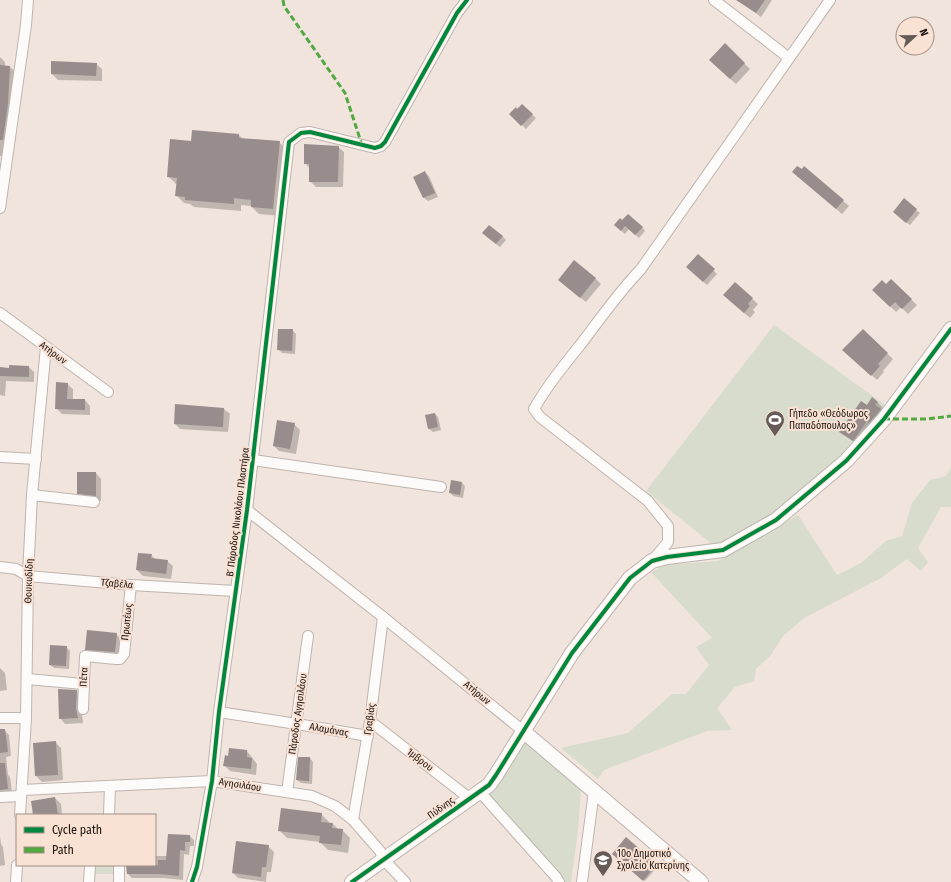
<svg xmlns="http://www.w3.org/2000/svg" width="951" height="882" font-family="'Fira Sans Condensed',sans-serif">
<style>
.green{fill:#d7dccc}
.shadow{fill:#0003}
.building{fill:#988c8d}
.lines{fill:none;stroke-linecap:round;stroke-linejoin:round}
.street-casing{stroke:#beb4ae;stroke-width:12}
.secondary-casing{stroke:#beb4ae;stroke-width:16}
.street{stroke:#fdfbfa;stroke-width:10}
.secondary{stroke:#fdfbfa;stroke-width:14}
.quiet{stroke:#52a841;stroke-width:3;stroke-dasharray:6 3;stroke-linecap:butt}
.cycleway-casing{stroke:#f9e2d4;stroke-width:6}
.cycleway{stroke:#00873e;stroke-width:4}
.labels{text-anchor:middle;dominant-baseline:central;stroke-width:4;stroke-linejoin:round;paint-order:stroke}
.street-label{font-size:10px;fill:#1b130f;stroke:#f9e2d4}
.poi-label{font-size:10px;fill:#1b130f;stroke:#f9e2d4;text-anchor:start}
</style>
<rect width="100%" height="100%" fill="#f1e4dc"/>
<!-- green -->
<g class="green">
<polygon points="774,325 888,407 874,426 775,517 717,548 646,491"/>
<polygon points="951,467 951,507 941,507 918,548 928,562 921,571 907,559 881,578 804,618 783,636 771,655 756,669 754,681 735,687 717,708 732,730 707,731 604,770 598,779 561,748 628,733 672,694 686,694 709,665 696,647 712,638 651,572 665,565 718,561 798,515 837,575 861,563 886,541 902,536 912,503 930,480 946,476"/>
<polygon points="525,740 581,788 578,831 571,882 563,882 562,877 484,793"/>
<rect x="92" y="865" width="22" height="9"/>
</g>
<!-- shadow -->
<g class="shadow">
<polygon points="744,0 772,0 761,17 742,3"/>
<polygon points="725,45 750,69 736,84 716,66"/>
<polygon points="0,57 5,62 5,66 10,67 18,74 9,157 0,156"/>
<polygon points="96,64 102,69 102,81 58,80 52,74"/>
<polygon points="522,105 536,118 526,129 511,114 517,110"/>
<polygon points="239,135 243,139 279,142 287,150 281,216 259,214 251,206 241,205 241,211 194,207 190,204 184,203 176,195 177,184 176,184 168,176"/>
<polygon points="338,147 344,152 343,187 316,187 310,181 310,169 305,163"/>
<polygon points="804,168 849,206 842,214 799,177"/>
<polygon points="425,173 429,176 438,197 428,201 424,198 415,177"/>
<polygon points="916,210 920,213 910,225 898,216"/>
<polygon points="615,225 642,227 645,231 639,238 629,229 625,234"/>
<polygon points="502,236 506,240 500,247 487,237"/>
<polygon points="698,255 717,274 707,285 688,267"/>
<polygon points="595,278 601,284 586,302 565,285"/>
<polygon points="891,280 917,305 908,314 901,307 896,312 874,290 886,285"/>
<polygon points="735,283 758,304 753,310 755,312 750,318 730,301"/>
<polygon points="292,330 296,334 295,354 282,353 278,349"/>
<polygon points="863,331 893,359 883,371 884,372 877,380 849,355"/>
<polygon points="29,367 34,372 34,382 6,381 5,396 0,395 0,368 10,369"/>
<polygon points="67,384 73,389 73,400 85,400 90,406 90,415 62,414 56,408"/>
<polygon points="877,402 883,408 881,411 886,416 859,446 841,431 867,406"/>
<polygon points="224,409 230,414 228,432 180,429 175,424"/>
<polygon points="435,414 438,417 441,430 433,432 429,429 426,416"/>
<polygon points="294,424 300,430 296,454 279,451 274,446"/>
<polygon points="96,473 101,479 101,501 84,499 78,493"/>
<polygon points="462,483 465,486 463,498 453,496 450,492"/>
<polygon points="151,555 155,559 167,561 173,566 171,579 143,576 137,570"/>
<polygon points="116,634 122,640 120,658 92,655 86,649"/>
<polygon points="66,647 70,651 69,669 54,668 50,665"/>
<polygon points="0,668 5,673 7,690 0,691"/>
<polygon points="77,691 82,697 82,715 83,723 65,724 60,718"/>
<polygon points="5,731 9,735 11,756 6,757 8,775 10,777 12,792 0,794 0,732"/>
<polygon points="55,742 61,748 63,780 42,782 36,776"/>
<polygon points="247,751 257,764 256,775 230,771 224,765 229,757"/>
<polygon points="310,758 313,762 312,784 301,783 297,780"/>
<polygon points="55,798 61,804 62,815 34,815"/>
<polygon points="321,814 329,822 329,824 333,824 338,829 342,830 350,838 348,853 328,850 320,842 287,838 279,830"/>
<polygon points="168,835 190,836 194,840 194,846 190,846 189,855 184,854 183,880 163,878 132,878 128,874 127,865 155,865 155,856 167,856"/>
<polygon points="0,836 1,844 3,847 5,865 0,866"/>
<polygon points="626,839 658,866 645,881 613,854"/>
<polygon points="268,846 274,852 271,872 267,872 266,882 238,878 233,873"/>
</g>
<!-- building -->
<g class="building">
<polygon points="736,0 765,0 756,13"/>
<polygon points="725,43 745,63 730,79 709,60"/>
<polygon points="51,61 97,63 96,76 51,74"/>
<polygon points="0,65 10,66 8,104 3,140 0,140"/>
<polygon points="522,104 533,114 521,126 509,114 516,107 517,109"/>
<polygon points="192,130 239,134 239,138 280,141 273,209 251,207 251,200 234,198 234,204 185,200 185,197 175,196 177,178 167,177 170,139 191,141"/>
<polygon points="304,144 339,146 338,182 309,182 309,164 304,164"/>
<polygon points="797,166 802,169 804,166 844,200 836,209 792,172"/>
<polygon points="425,171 435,193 423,198 413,177"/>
<polygon points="904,198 917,209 906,223 893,212"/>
<polygon points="628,214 643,227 635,235 625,226 621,231 614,225 620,218 622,220"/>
<polygon points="489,225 503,236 496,244 482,233"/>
<polygon points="698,254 715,269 703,282 686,267"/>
<polygon points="574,260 596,278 580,298 558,280"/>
<polygon points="891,279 912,299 902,309 895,302 890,307 872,290 882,280 886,284"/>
<polygon points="735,282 753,298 748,304 750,306 744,313 723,295"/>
<polygon points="278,329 293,329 292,351 277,350"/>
<polygon points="863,329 888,353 878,364 880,366 871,376 842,350"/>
<polygon points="9,365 29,366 29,377 0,376 0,367 9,368"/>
<polygon points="56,382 68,383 67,399 85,399 85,410 55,409"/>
<polygon points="872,397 878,402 875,405 881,409 869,423 867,421 853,441 839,432 861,401 867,405"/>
<polygon points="175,404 224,408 223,427 174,424"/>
<polygon points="435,413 438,427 428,429 425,415"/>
<polygon points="277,420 295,423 290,449 273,446"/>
<polygon points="77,472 96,472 96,496 77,494"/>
<polygon points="451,480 462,482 460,495 449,493"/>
<polygon points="138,553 152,554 151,558 168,560 166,574 136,570"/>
<polygon points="87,630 117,633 115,652 85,650"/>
<polygon points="50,645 67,646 66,666 49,665"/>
<polygon points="58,689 77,690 76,709 78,718 59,719"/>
<polygon points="0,729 5,729 8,752 0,753"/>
<polygon points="56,741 58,775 35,776 33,743"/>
<polygon points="229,748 247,750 247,757 252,758 251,769 223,766 225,755 228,756"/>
<polygon points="298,757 310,757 309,781 296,780"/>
<polygon points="0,763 5,763 8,789 0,790"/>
<polygon points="55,797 58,815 33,815 31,801"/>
<polygon points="281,808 322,813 321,822 333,823 332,828 343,829 341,845 319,843 320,836 278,831"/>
<polygon points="168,834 190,835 190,842 185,842 185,851 180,850 179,876 158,874 127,874 126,865 158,865 158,860 166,860"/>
<polygon points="626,837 657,864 643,881 612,854"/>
<polygon points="236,841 269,845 266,867 262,867 261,877 232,873"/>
</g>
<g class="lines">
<defs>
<g id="street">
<polyline points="714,0 789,58"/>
<polyline points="0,208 26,25 28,0"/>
<polyline points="0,313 108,392"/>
<polyline points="0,457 36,459"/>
<polyline points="253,460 441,487"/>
<polyline points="32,495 94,502"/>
<polyline points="247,510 383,617 523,731"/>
<path d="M652 561 668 542V526L648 501 540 417 534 409C547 386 564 365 581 344 600 319 619 292 641 269L830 0"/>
<polyline points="0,567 16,569 28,576 131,585 236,591"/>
<polyline points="27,679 83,684"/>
<polyline points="83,709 85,656 116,659 120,659 124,654 131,585"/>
<polyline points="219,712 297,724 368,736"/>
<polyline points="0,718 26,718"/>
<polyline points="370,721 469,798"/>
<polyline points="22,790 212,781 312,796 335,806 353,820 380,851 383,859 405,882"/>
<polyline points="479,791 556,877 559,882"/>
<polyline points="287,792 308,636"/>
<polyline points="0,797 21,796"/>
<polyline points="20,815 26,718 28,576 32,495 46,347"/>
<polyline points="109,815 110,786"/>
<polyline points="353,820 370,721 383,617"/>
<polyline points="119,865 119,882"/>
<polyline points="16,882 17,865"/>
<polyline points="89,882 90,865"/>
<polyline points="192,882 197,867 212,781 219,712 247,510 289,142 301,133 310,132 375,148 381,146 385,142 457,13 467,0"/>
<polyline points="582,882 594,791"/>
</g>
<g id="secondary">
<polyline points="523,731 701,882"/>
<polyline points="352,882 489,785 496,775 572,653 630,578 652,561 667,557 723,550 776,520 846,461 884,419 951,329"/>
</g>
</defs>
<!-- street casing -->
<use href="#street" class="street-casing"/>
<!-- secondary casing -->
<use href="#secondary" class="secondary-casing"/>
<!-- street -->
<use href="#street" class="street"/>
<!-- secondary -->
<use href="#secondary" class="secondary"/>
<!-- quiet -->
<g class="quiet">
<polyline points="283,0 284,6 345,93 362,145"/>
<polyline points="884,419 927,419 951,416"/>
</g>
<defs>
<g id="cycleway">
<polyline points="192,882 197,867 212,781 219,712 247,510 289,142 301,133 310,132 375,148 381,146 385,142 457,13 467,0"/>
<polyline points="352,882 489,785 496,775 572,653 630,578 652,561 667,557 723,550 776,520 846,461 884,419 951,329"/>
</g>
</defs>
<!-- cycleway casing -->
<use href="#cycleway" class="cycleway-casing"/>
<!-- cycleway -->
<use href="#cycleway" class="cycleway"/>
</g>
<!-- icons -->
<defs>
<symbol id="stadium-pin" viewBox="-11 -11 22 30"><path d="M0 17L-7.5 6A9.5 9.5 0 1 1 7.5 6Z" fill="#665c57" stroke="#f9e2d4"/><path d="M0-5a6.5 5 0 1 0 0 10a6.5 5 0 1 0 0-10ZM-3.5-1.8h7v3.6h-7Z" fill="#fff"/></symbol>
<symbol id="school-pin" viewBox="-11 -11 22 30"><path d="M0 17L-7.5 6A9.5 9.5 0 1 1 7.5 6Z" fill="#665c57" stroke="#f9e2d4"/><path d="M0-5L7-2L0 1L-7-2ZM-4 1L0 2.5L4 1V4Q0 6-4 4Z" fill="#fff"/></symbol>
</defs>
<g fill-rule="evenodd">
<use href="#stadium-pin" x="764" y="409" width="22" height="30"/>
<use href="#school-pin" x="592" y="849" width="22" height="30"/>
</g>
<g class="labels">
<!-- street labels -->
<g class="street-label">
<text transform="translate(53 353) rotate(36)">Ατήρων</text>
<text transform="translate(238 512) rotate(-83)">Β΄ Πάροδος Νικολάου Πλαστήρα</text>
<text transform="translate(29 581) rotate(-88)">Θουκυδίδη</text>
<text transform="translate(117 584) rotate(5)">Τζαβέλα</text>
<text transform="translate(127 622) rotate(-84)">Πρωτέως</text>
<text transform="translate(84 677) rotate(-87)">Πέτα</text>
<text transform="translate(477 693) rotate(39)">Ατήρων</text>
<text transform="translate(298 714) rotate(-82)">Πάροδος Αγησιλάου</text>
<text transform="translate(370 719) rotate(-82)">Γραβιάς</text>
<text transform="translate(329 730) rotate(10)">Αλαμάνας</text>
<text transform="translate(420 760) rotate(38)">Ίμβρου</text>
<text transform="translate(240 785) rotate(9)">Αγησιλάου</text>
<text transform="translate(441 808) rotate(-36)">Πύδνης</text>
</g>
<!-- poi labels -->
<g class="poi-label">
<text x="789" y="414">Γήπεδο «Θεόδωρος<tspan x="789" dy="12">Παπαδόπουλος»</tspan></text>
<text x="617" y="854">10ο Δημοτικό<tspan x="617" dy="12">Σχολείο Κατερίνης</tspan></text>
</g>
</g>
<!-- legend -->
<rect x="16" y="814" width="140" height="52" fill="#f9e2d4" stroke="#a08f85"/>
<rect x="24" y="827" width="20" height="6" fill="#00873e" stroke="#a08f85"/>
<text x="52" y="834" font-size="12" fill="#1b130f">Cycle path</text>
<rect x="24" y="847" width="20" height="6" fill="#52a841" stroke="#a08f85"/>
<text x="52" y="854" font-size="12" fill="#1b130f">Path</text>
<!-- north arrow -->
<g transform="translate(915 36) rotate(68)"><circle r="19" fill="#f9e2d4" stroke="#a08f85"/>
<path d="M0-3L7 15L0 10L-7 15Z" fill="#665c57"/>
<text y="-6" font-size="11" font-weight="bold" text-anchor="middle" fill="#1b130f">N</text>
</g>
</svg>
